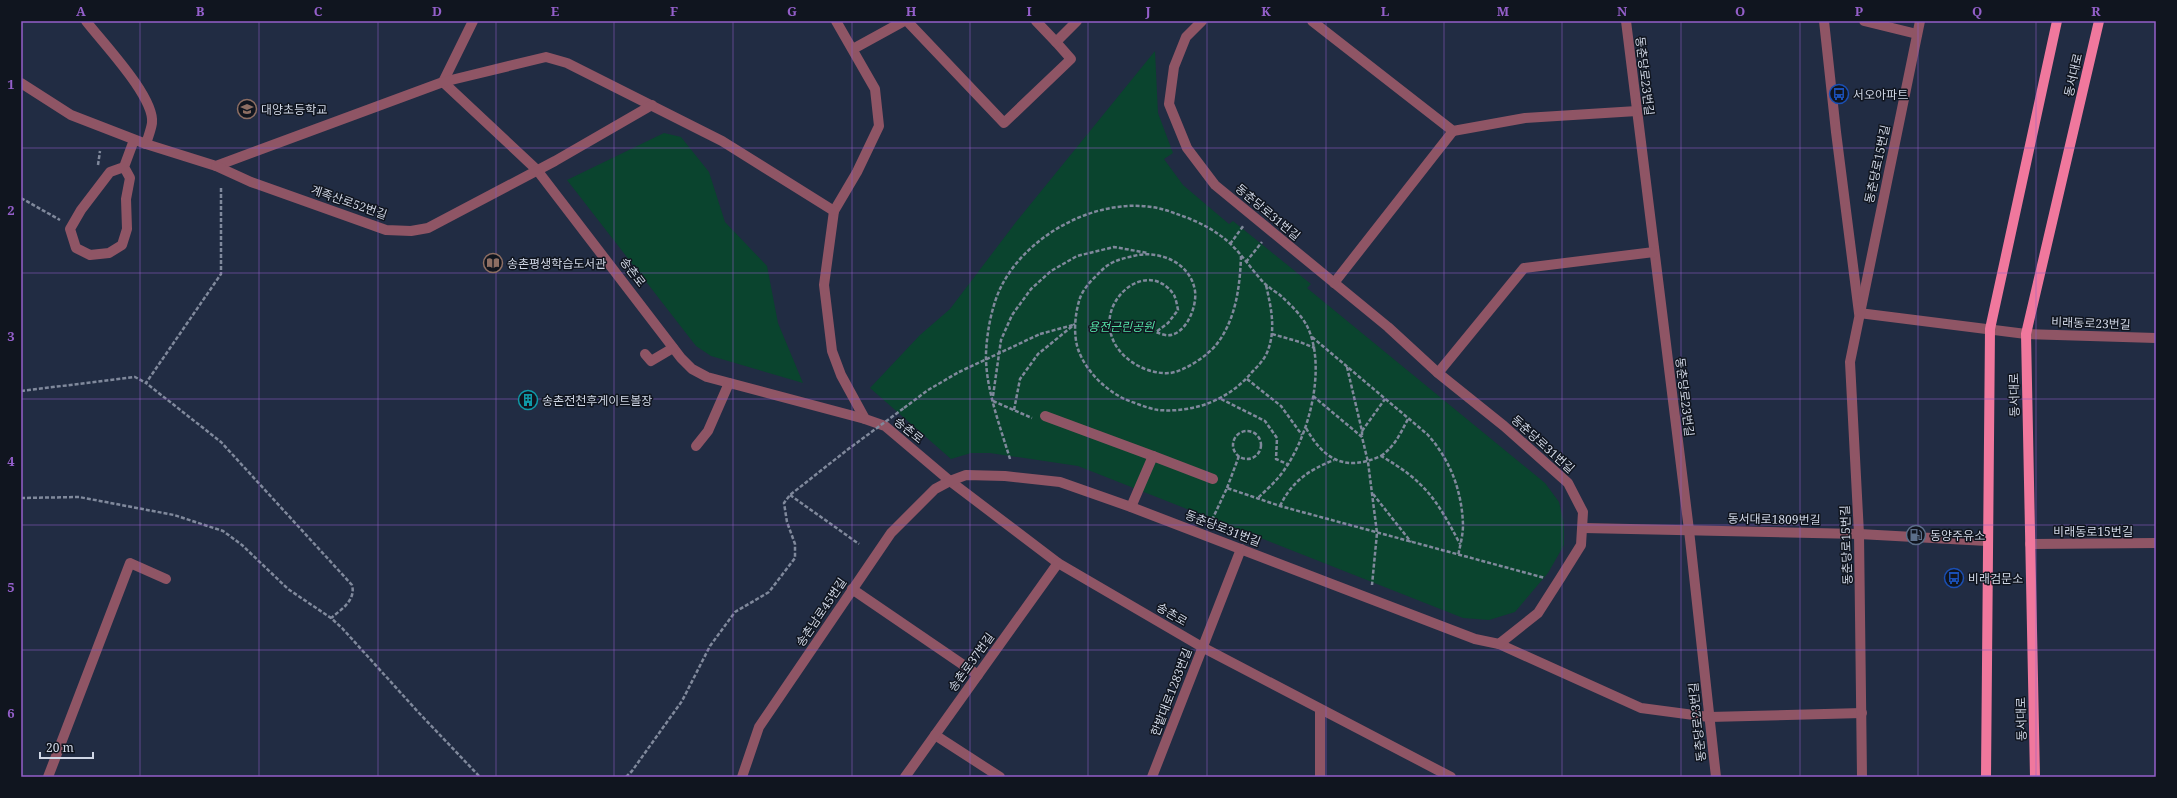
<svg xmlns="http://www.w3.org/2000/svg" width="2177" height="798" font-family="'Noto Serif','Noto Sans KR',serif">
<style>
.green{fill:#0a442e}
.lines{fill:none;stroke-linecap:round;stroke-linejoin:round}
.path{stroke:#80899c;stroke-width:2.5;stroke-dasharray:4 2;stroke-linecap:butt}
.minor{stroke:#8f5565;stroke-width:10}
.major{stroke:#f0789d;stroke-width:10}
.path-bridge{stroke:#80899c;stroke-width:2.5;stroke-dasharray:4 2;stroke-linecap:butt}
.grid{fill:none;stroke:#945fca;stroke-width:1;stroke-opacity:0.55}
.labels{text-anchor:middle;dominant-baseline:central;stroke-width:3;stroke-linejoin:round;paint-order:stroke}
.street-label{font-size:12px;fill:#cfd6e5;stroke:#10151f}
.poi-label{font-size:12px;fill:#cfd6e5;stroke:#10151f;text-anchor:start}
.park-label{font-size:12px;font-style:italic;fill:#52dfa4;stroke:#10151f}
.neatline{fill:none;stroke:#945fca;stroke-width:1.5}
.grid-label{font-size:13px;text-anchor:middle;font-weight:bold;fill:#945fca}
</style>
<rect width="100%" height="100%" fill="#212c43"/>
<!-- green -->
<g class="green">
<polygon points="1155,51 1158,113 1173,153 1164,159 1183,185 1229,224 1233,221 1311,284 1307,288 1545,483 1559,502 1564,524 1564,545 1548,573 1515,612 1489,620 1463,618 1078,466 990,453 971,453 951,459 870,388 920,335 950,309 1016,222"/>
<polygon points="664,133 681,137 709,172 725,222 767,266 778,323 803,383 711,356 696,346 567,180"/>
</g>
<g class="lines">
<!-- path -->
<g class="path">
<polyline points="98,165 100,151"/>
<path d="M221 188V274L146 383 221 442 352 585C356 600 342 609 331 618"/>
<polyline points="21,198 60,220"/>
<polyline points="1230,244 1244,225"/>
<path d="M1241 256C1240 286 1236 320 1216 345 1207 356 1185 371 1170 373 1146 375 1117 358 1111 334 1100 297 1149 258 1174 295 1176 299 1177 305 1178 310L1168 323 1156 332C1161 334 1168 337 1174 334 1188 329 1197 305 1195 291 1191 264 1162 251 1138 255 1125 258 1112 260 1102 270 1094 278 1084 287 1080 298 1075 313 1073 334 1078 349 1086 373 1111 396 1135 403 1143 406 1151 409 1158 410 1194 413 1229 400 1252 372 1258 366 1265 359 1268 350 1276 329 1271 307 1266 285"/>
<polyline points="1246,262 1262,242"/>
<polyline points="1040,334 1073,325"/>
<polyline points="1272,334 1300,342 1315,348"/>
<path d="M1312 337 1427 434C1450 459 1462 491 1463 525 1463 535 1460 546 1458 556"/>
<polyline points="1347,367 1362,431 1362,437"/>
<polyline points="1247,379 1281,406 1302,435"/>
<polyline points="21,391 135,377 146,383"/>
<polyline points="993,396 1001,340 1012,315 1031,289 1051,271 1077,256 1114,247 1148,253"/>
<polyline points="1313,396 1362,437 1368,462 1377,533 1372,585"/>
<polyline points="1221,399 1265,421 1277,438 1276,459 1287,464"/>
<polyline points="993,401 1032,418"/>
<polyline points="904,408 928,390 959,372"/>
<polyline points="1014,410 1020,379 1038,354 1075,324"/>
<path d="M1306 428C1324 460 1345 472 1381 456 1425 481 1437 500 1460 544"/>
<polyline points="1362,431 1385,399"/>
<circle cx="1247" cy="445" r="14"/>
<path d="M1381 456C1395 446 1400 434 1408 419"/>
<path d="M1010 459C1000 426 985 387 986 353 987 331 992 303 1003 283 1033 228 1113 189 1174 213 1189 218 1206 225 1218 234 1237 246 1249 267 1264 283 1270 289 1277 292 1282 297 1290 304 1302 316 1307 326 1328 368 1308 443 1278 478 1272 485 1264 492 1257 499"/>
<polyline points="1227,488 1239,456"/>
<polyline points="1373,494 1411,542"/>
<polyline points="790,495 859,544"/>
<polyline points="21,498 79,497 174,515 223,531 242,545 288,589 331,618 342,628 419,713 480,777"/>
<path d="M1280 506C1292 481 1309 470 1334 460"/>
<polyline points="1212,520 1227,488 1280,506 1545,578"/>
<polyline points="626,777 632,771 682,701 710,646 735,612 769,592 795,558 795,544 787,522 784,503 790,495 847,450"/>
</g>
<!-- minor -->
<g class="minor">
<path d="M86 21C102 42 155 97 152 123 151 130 148 137 146 144"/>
<polyline points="836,21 875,89 879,126 857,172 834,211 824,285 832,351 841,375 865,419"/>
<polyline points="907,21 1004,123 1071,59 1056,42"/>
<polyline points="1036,21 1056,42 1077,21"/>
<polyline points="1312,21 1453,131 1525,118 1637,111"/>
<polyline points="1626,21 1689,530 1716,777"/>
<polyline points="1824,21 1836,132 1859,313 2026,334 2156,338"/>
<polyline points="1864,21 1917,34"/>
<polyline points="853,49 904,21"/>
<polyline points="443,82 537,170 681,358 692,369 707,377 865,419 885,426 950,481 1058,563 1202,647 1451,777"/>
<polyline points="443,82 473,21"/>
<polyline points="21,83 71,115 146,144 216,166 443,82 546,57 567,63 722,141 834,211"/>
<polyline points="216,166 251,182 386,230 411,231 428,228 555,161 652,105"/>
<polyline points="124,167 110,172 81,210 70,229 76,248 90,255 109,253 122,245 127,229 126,199 130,178 124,167 134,140"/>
<polyline points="1334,283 1453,131"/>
<polyline points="645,354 651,361 673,348"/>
<polyline points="1438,373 1524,268 1654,252"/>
<polyline points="1045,416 1153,456"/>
<polyline points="696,446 708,431 729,383"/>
<polyline points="1131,507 1153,456 1213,479"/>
<polyline points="1584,528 1859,534 1987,541"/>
<polyline points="2030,544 2156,543"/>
<polyline points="852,589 978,675"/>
<polyline points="1499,644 1641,708 1709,717 1862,713"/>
<polyline points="935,735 1000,777"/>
<polyline points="48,777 130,563 166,579"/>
<polyline points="742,777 759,727 891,533 935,489 950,481 966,475 1005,476 1060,482 1131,507 1475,639 1499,644 1538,613 1561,577 1581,545 1583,512 1568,483 1504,426 1438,373 1388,327 1215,185 1187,148 1169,104 1174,67 1186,37 1202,21"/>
<polyline points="905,777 1058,563"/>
<polyline points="1152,777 1241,549"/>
<polyline points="1320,777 1320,710"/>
<polyline points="1862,777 1859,534 1850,362 1920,21"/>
</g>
<!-- major -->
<g class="major">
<polyline points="1986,777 1990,329 2057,21"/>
<polyline points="2035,777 2026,334 2099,21"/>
</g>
<!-- path-bridge -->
<g class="path-bridge">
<polyline points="959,372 1040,334"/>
<polyline points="847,450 904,408"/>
</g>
</g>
<!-- grid -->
<path class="grid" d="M140 21V777M259 21V777M378 21V777M496 21V777M614 21V777M733 21V777M852 21V777M970 21V777M1088 21V777M1207 21V777M1326 21V777M1444 21V777M1562 21V777M1681 21V777M1800 21V777M1918 21V777M2036 21V777M21 148H2156M21 273H2156M21 399H2156M21 525H2156M21 650H2156"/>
<!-- icons -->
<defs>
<symbol id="bus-ring" viewBox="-11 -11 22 22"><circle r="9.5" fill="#10151f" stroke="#1a4fb4" stroke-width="1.5"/><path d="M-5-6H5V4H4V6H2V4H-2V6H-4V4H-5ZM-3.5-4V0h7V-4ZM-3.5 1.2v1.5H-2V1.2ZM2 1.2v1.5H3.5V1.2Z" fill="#1a4fb4"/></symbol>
<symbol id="school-ring" viewBox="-11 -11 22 22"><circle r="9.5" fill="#10151f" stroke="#8d6e63" stroke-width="1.5"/><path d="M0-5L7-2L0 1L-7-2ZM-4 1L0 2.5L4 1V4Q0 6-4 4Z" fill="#8d6e63"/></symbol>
<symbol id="library-ring" viewBox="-11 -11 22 22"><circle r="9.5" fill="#10151f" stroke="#8d6e63" stroke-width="1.5"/><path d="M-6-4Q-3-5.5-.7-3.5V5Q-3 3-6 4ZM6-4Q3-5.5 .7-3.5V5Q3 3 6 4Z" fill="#8d6e63"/></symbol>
<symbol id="building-ring" viewBox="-11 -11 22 22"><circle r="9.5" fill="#10151f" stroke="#0f9aa8" stroke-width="1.5"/><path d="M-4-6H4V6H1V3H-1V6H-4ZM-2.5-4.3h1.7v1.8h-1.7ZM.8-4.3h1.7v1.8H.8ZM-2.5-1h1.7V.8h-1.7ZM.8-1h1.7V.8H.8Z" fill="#0f9aa8"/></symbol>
<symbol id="fuel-ring" viewBox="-11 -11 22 22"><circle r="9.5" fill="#10151f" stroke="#5c6f8a" stroke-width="1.5"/><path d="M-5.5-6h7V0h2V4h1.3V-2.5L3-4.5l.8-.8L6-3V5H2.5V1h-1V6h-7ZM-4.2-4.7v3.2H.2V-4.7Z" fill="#5c6f8a"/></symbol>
</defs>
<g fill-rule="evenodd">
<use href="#bus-ring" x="1828" y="83" width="22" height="22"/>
<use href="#school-ring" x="236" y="98" width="22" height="22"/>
<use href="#library-ring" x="482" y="252" width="22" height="22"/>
<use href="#building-ring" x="517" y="389" width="22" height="22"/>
<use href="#fuel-ring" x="1905" y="524" width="22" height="22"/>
<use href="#bus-ring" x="1943" y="567" width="22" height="22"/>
</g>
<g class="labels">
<!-- street labels -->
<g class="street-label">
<text transform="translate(2073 75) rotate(-77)">동서대로</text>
<text transform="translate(1645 76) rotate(83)">동춘당로23번길</text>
<text transform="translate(1877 164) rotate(-78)">동춘당로15번길</text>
<text transform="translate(349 202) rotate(19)">계족산로52번길</text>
<text transform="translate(1268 212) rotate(40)">동춘당로31번길</text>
<text transform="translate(633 272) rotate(53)">송촌로</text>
<text transform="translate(2091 323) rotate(2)">비래동로23번길</text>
<text transform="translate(2014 395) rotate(-91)">동서대로</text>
<text transform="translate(1685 397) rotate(83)">동춘당로23번길</text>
<text transform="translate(909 430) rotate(39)">송촌로</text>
<text transform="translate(1543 444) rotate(42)">동춘당로31번길</text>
<text transform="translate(1774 519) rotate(1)">동서대로1809번길</text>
<text transform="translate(1223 528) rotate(21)">동춘당로31번길</text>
<text x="2093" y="531">비래동로15번길</text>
<text transform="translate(1846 545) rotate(-92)">동춘당로15번길</text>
<text transform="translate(821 612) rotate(-56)">송촌남로45번길</text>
<text transform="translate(1172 614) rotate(30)">송촌로</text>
<text transform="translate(971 662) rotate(-54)">송촌로37번길</text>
<text transform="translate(1171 692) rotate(-69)">한밭대로1283번길</text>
<text transform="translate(2021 719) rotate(-91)">동서대로</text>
<text transform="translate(1697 722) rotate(-96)">동춘당로23번길</text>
</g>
<!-- poi labels -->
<g class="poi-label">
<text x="1853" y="94">서오아파트</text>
<text x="261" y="109">대양초등학교</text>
<text x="507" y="263">송촌평생학습도서관</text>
<text x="542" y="400">송촌전천후게이트볼장</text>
<text x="1930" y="535">동양주유소</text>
<text x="1968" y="578">비래검문소</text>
</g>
<!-- park labels -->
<g class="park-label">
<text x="1121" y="326">용전근린공원</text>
</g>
</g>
<!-- border -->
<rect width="2177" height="798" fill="none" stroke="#10151f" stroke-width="44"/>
<!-- scale -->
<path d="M40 752v6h53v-6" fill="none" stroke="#cfd6e5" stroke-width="2"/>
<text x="46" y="752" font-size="12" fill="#cfd6e5" stroke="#10151f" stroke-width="3" paint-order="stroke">20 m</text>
<rect x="22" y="22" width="2133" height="754" class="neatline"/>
<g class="grid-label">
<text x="81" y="16">A</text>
<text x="200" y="16">B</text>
<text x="318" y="16">C</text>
<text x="437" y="16">D</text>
<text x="555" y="16">E</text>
<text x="674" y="16">F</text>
<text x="792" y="16">G</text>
<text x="911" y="16">H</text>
<text x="1029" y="16">I</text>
<text x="1148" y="16">J</text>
<text x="1266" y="16">K</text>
<text x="1385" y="16">L</text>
<text x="1503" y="16">M</text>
<text x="1622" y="16">N</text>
<text x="1740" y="16">O</text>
<text x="1859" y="16">P</text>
<text x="1977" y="16">Q</text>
<text x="2096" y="16">R</text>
<text x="11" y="89">1</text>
<text x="11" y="215">2</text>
<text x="11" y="341">3</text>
<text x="11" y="466">4</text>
<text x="11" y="592">5</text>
<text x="11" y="718">6</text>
</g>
</svg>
